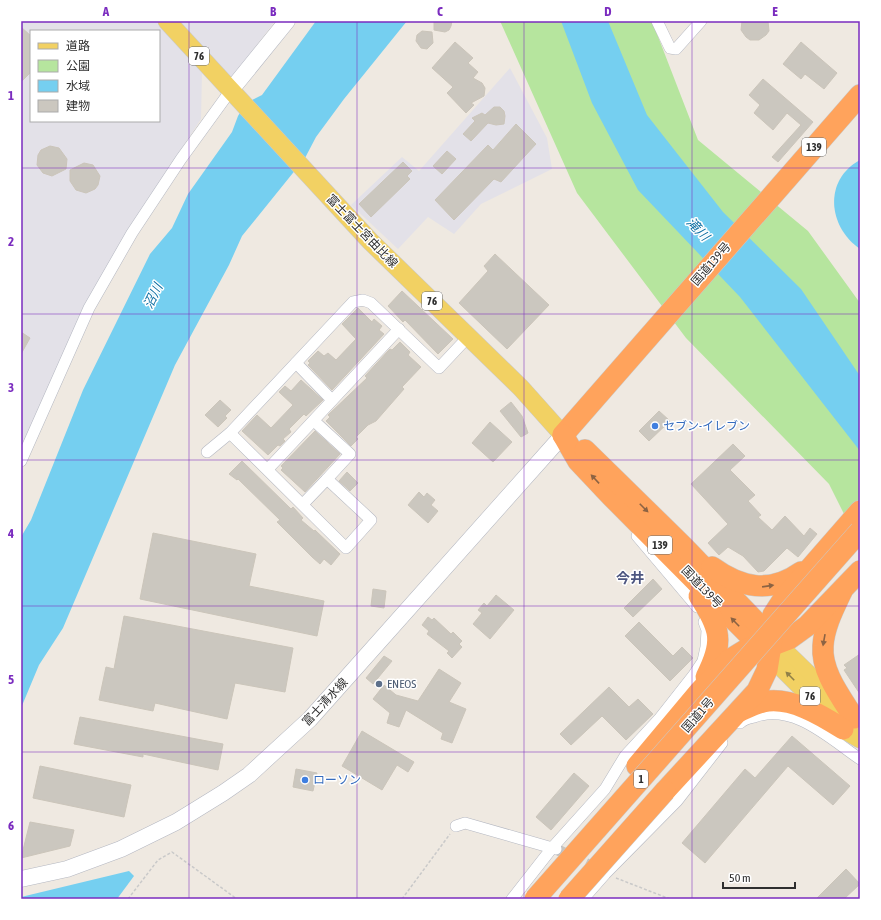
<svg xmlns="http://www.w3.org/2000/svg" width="881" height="920" font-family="'Asap Condensed','Noto Sans JP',sans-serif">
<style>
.industrial{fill:#e3e1e8;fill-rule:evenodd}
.green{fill:#b6e59e}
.water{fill:#75cff0}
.building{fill:#cbc7bf;stroke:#cbc5ba}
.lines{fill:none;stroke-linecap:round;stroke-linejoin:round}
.street-tunnel{stroke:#c8c4bd;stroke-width:11;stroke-dasharray:11 5.5;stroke-linecap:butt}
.street-casing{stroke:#b4b7c1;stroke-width:12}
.secondary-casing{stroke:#b4b7c1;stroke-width:17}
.primary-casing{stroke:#c9c9c9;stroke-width:19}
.highway-casing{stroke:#c9c9c9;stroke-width:22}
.path{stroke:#c9c9c9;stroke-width:1.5;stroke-dasharray:3 2;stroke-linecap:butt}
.street{stroke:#fff;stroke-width:11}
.secondary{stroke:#fff;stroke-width:16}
.primary{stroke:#f2d163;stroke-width:18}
.highway{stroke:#ffa35c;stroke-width:21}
.highway-bridge-casing{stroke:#c9c9c9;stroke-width:22;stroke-linecap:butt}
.highway-bridge{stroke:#ffa35c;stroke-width:21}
.oneway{fill:#8c6343}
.oneway2{fill:#908048}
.grid{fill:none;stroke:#7b2cbf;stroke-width:1;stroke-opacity:0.55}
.shop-dot{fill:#3f7fe0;stroke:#fff;stroke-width:1.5}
.service-dot{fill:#5c6f8a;stroke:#fff;stroke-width:1.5}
.labels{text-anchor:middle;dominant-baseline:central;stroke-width:3;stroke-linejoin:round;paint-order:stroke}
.shield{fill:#fff;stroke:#6d6d6d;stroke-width:1}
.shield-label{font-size:11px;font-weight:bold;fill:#2e2e2e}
.street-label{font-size:12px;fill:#2e2e2e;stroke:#fff}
.shop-label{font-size:12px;fill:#366cbe;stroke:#fff;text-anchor:start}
.service-label{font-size:12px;fill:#4e5e75;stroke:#fff;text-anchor:start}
.water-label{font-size:13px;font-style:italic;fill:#0d6fa3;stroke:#fff}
.quarter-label{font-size:14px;font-weight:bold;fill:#4d5680;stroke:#fff}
.neatline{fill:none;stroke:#7b2cbf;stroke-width:1.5}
.grid-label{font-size:13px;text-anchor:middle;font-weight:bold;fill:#7b2cbf}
</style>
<rect width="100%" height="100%" fill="#efe9e1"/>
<!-- industrial -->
<g class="industrial">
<path d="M21 21H161L202 73 201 119 133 223 21 453ZM31 31H159V121H31Z"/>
<polygon points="175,21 275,21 230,80"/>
<polygon points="510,68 547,138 552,169 481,204 454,234 428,217 398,249 351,205 402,157 419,171"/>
</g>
<!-- green -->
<polygon class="green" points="500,21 652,21 698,140 808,231 860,303 860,546 829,484 686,338 577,193"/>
<!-- water -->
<g class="water">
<polygon points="316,21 407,21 344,99 316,137 305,158 242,236 229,265 175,365 63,628 39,665 21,708 21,537 31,520 83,390 150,254 172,228 188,194 232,132 238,116 246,103 262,95"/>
<polygon points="561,21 608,21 647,115 723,212 801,289 860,376 860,451 740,297 638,190 592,103"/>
<path d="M860 160V249C828 227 823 180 860 160Z"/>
<polygon points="129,871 134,876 117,899 21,899 21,897"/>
</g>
<!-- building -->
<g class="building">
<polygon points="434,21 452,21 451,26 449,30 445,32 434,30"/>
<polygon points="742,21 768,21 769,31 766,35 759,40 750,40 746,37 741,30"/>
<polygon points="21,27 31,36 31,72 21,82"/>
<polygon points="422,31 432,32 433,43 427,49 421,48 416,41 417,35"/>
<polygon points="455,42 473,58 468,63 478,72 473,78 482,83 485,88 484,96 471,103 474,105 466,113 447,93 453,87 432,68"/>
<polygon points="801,42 837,73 824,89 805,74 801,79 783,64"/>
<polygon points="763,79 813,122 778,162 772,157 801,125 787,113 773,130 754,113 760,105 749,95"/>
<polygon points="494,107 500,107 504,111 505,116 504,124 496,125 488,123 471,141 463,134 475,121 472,118 482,113 485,115"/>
<polygon points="516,124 536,144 501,182 494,179 454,220 435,200 488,145 493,150"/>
<polygon points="50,146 59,148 67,159 66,169 52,176 43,173 37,165 38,155 41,150"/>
<polygon points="447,151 456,159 442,174 433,166"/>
<polygon points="403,162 412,171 407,176 410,179 371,217 359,204"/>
<polygon points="84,163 93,165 100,176 98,185 95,189 86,193 76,190 70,181 70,170"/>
<polygon points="495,254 549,305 507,349 459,303 488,271 484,266"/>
<polygon points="402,291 453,339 438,354 405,320 403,322 388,306"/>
<polygon points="358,308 372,322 374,319 382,326 379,330 384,334 332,390 308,365 310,363 308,361 318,351 324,356 328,353 336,360 356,339 342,324"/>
<polygon points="21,332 30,338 21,354"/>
<polygon points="400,342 410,352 408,355 421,367 402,387 404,389 376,421 368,425 356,437 358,439 351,446 326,421 330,417 328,415 367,378 365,376 388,351 390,349 392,350"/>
<polygon points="301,380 323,400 306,416 304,414 289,429 291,432 283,439 285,441 280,446 278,445 268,455 242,431 257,415 271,428 293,405 279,392 285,386 291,391"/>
<polygon points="220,400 231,410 225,416 227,418 218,427 205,415"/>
<polygon points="511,402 522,416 528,433 521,437 500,411"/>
<polygon points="659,411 670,421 649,441 639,431"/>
<polygon points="490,422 512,442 493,462 472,443"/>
<polygon points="315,431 340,454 305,492 281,470 283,468 281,466"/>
<polygon points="733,444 745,456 730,470 755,495 748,501 761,515 758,517 772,530 785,516 804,536 810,528 817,534 798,557 787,548 764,571 758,572 743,556 728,547 719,555 708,543 728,524 691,484"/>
<polygon points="242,461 291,509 293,507 303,518 301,520 314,531 315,530 340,554 331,565 324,559 320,564 312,557 277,522 280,520 238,479 237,480 229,474"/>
<polygon points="347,472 358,483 350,491 339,481"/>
<polygon points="419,492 424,497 427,493 435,500 431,505 438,511 428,523 408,505"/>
<polygon points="153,533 256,554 249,586 324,601 317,636 140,599"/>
<polygon points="653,579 662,589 633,617 624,608"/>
<polygon points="373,589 386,591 384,608 371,606"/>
<polygon points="496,595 514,610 490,639 473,624 482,613 478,610 484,603 487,606"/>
<polygon points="124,616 293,648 285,692 235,683 227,719 155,703 153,711 99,700 106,667 114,669"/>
<polygon points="428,617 432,620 434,618 451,634 453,632 462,641 459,644 462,647 452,658 447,653 449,651 427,634 429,631 422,625"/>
<polygon points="639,622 673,656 682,647 693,658 670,681 625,636"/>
<polygon points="860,654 860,694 844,670 847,668 844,665"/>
<polygon points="384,656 392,661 373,684 366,678"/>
<polygon points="439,669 461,683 449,702 466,709 452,743 441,739 443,733 406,710 399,727 387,723 390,713 373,699 384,685 396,695 418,701"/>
<polygon points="609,687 629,707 638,699 653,714 626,740 602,716 571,745 560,734"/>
<polygon points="80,717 223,744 218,770 143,754 143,757 74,744"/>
<polygon points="362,731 414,762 408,772 397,765 382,790 342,766"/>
<polygon points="792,736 850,786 833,805 788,766 705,863 682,843 745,769 755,778"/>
<polygon points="40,766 131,785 124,817 33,798"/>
<polygon points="296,769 317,773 313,791 293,787"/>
<polygon points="574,773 589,786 551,830 536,817"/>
<polygon points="30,822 74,830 70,846 21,858"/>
<polygon points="846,869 860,884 844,899 816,899"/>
</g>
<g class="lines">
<!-- street-tunnel -->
<polyline class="street-tunnel" points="556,849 599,870"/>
<defs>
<g id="street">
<polyline points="657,21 670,48 676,49 701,21"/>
<polyline points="296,363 332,400"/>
<polyline points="314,421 350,454 327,479"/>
<polyline points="230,433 346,548 371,520 327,479 303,504"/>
<polyline points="207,452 230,433 353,302 363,300 371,303 439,368 469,336"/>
<polyline points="21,461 89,308 132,233 181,159 231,90"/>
<polyline points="268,469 399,329"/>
<polyline points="637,536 697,607"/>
<path d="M740 723C744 719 748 718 754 717 794 703 829 738 860 759"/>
<polyline points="456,826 465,823 556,849"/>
<polyline points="512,899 552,848 605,789 625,756 660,718 693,676 703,661 706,647 707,630 704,622"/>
<polyline points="583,899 605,874 677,801 722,743"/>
</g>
<g id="secondary">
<polyline points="231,90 287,21"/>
<polyline points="21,879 67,869 121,849 176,822 223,793 249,775 310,719 563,435"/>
</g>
<g id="primary">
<polyline points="167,21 370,241 521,388 563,435"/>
<polyline points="772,639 842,707"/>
<polyline points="763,649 843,729 860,739"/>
</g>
<g id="highway">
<polyline points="563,435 860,95"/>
<polyline points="563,435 578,461 611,496 763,649"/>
<polyline points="585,450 684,547 759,625"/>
<path d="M712 567C741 588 770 594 801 572"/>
<path d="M842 591C834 608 824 627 823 646 821 672 841 697 854 718"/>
<path d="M699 596C721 629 724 642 706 677"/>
<polyline points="766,637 773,615 784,598 860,511"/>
<polyline points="763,649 789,639 807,626 860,571"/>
<path d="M740 711C747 708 755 704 763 702 790 696 821 715 843 729"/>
<polyline points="637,766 699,692 729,660 747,649 760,644"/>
<polyline points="665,791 757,691 767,670 772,639"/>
</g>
</defs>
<!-- street casing -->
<use href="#street" class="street-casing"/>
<!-- secondary casing -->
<use href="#secondary" class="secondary-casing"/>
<!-- primary casing -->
<use href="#primary" class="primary-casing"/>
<!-- highway casing -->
<use href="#highway" class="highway-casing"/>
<!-- path -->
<g class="path">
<polyline points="616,878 670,899"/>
<polyline points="128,899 158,860 172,852 237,899"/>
<polyline points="402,899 450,834"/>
</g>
<!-- street -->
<use href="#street" class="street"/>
<!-- secondary -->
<use href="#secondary" class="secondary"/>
<!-- primary -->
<use href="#primary" class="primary"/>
<!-- highway -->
<use href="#highway" class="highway"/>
<defs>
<g id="highway-bridge">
<polyline points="535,899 860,531"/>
<polyline points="569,899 665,791"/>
</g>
</defs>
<!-- highway-bridge casing -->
<use href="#highway-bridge" class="highway-bridge-casing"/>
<!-- highway-bridge -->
<use href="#highway-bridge" class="highway-bridge"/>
</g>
<!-- one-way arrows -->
<defs><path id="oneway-solid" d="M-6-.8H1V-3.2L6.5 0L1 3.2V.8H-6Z"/></defs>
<g class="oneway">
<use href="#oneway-solid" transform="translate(595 479) rotate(-133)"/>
<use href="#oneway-solid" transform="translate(644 508) rotate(45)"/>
<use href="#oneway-solid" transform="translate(768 586) rotate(-8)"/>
<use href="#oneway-solid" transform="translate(735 622) rotate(-134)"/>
<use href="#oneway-solid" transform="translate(824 640) rotate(100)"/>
</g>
<use class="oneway2" href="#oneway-solid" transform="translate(790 676) rotate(-135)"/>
<!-- grid -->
<path class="grid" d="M189 21V899M357 21V899M524 21V899M692 21V899M21 168H860M21 314H860M21 460H860M21 606H860M21 752H860"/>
<!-- markers -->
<g class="shop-dot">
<circle cx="655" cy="426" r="4"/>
<circle cx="305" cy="780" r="4"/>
</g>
<circle class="service-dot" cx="379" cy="684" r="4"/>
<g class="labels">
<!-- shield labels -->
<g class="shield">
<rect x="189" y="47" width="20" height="18" rx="3"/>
<rect x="802" y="138" width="24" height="18" rx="3"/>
<rect x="422" y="292" width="20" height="18" rx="3"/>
<rect x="648" y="536" width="24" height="18" rx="3"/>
<rect x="800" y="687" width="20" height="18" rx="3"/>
<rect x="634" y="770" width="14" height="18" rx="3"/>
</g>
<g class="shield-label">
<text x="199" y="56">76</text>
<text x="814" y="147">139</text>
<text x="432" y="301">76</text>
<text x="660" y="545">139</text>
<text x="810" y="696">76</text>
<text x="641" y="779">1</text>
</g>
<!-- street labels -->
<g class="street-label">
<text transform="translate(362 231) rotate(46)">富士富士宮由比線</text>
<text transform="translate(711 264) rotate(-49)">国道139号</text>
<text transform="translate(702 587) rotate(46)">国道139号</text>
<text transform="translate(325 702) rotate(-47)">富士清水線</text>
<text transform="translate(698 715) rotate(-49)">国道1号</text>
</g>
<!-- shop labels -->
<g class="shop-label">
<text x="663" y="426">セブン-イレブン</text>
<text x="313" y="780">ローソン</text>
</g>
<!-- service labels -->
<g class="service-label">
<text x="387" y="684">ENEOS</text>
</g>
<!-- water labels -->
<g class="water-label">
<text transform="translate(698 229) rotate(46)">滝川</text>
<text transform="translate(153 296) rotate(-64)">沼川</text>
</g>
<!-- quarter labels -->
<g class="quarter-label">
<text x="630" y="578">今井</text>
</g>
</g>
<!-- border -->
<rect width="881" height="920" fill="none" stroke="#ffffff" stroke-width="44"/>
<!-- legend -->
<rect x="30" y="30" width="130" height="92" fill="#ffffff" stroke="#ababab"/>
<rect x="38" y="43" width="20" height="6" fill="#f2d163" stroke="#ababab"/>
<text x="66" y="50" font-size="12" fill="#2e2e2e">道路</text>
<rect x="38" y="60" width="20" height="12" fill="#b6e59e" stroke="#ababab"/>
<text x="66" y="70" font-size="12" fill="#2e2e2e">公園</text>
<rect x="38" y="80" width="20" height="12" fill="#75cff0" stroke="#ababab"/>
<text x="66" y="90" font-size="12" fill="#2e2e2e">水域</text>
<rect x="38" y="100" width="20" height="12" fill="#cbc7bf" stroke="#ababab"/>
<text x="66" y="110" font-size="12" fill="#2e2e2e">建物</text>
<!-- scale -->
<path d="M723 882v6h72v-6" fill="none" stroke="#2e2e2e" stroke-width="2"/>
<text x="729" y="882" font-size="12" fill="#2e2e2e" stroke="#ffffff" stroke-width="3" paint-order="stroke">50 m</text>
<rect x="22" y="22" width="837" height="876" class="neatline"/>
<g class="grid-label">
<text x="106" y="16">A</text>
<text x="273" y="16">B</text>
<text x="440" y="16">C</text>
<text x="608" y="16">D</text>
<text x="775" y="16">E</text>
<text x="11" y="100">1</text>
<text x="11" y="246">2</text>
<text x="11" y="392">3</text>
<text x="11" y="538">4</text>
<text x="11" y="684">5</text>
<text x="11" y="830">6</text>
</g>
</svg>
